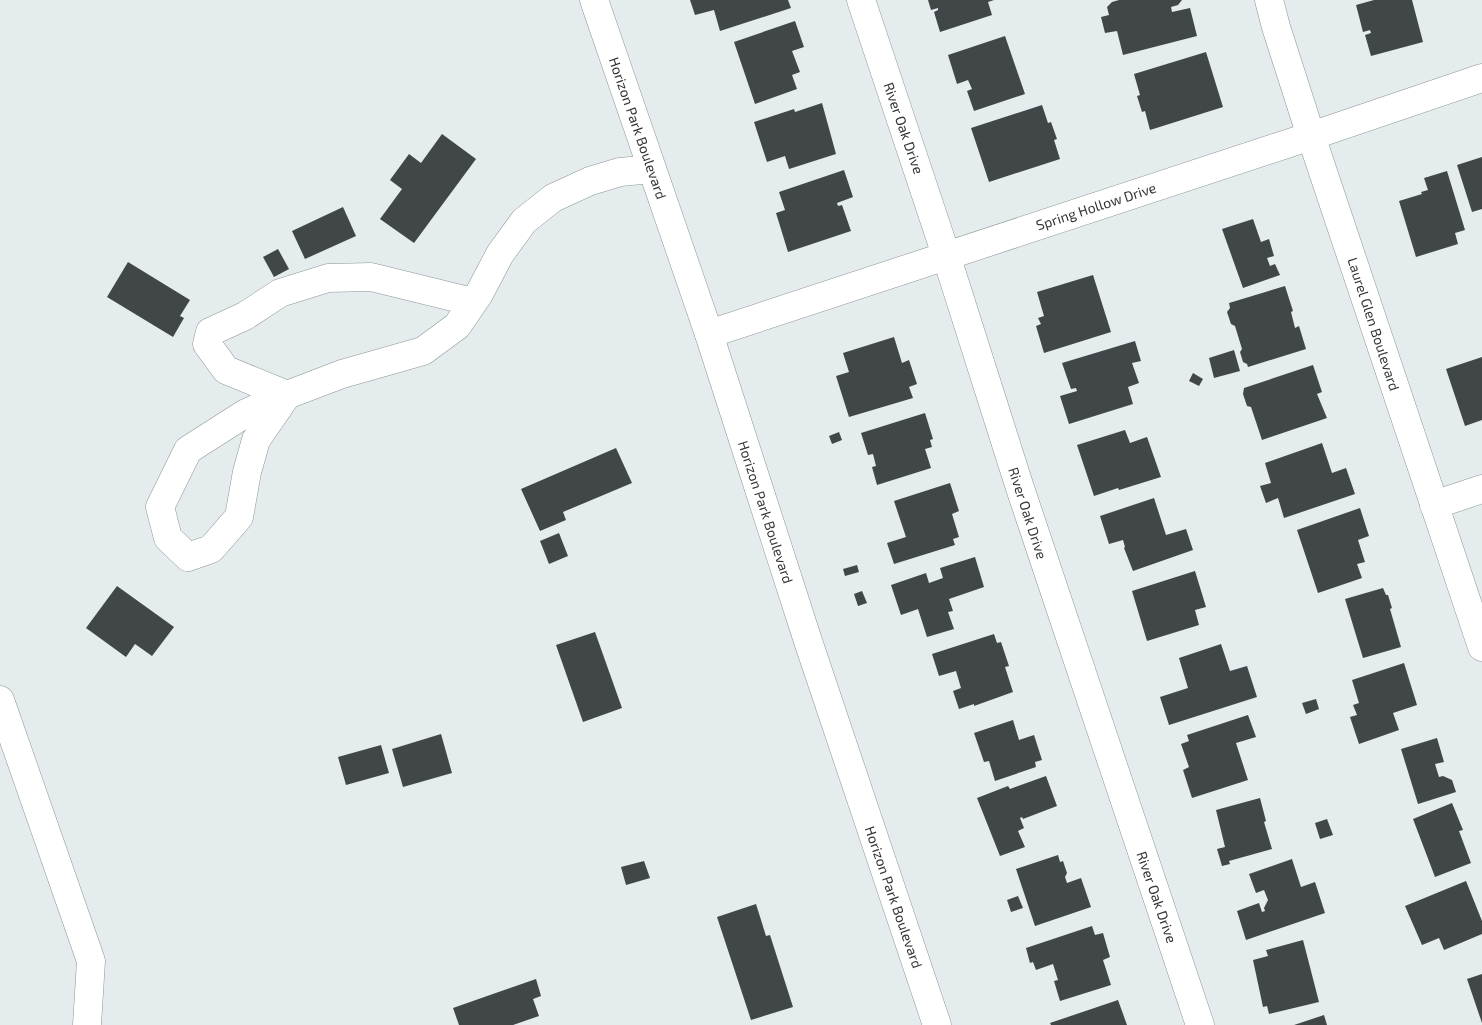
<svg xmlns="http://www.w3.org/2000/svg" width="1482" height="1025" font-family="'Exo 2',sans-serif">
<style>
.building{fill:#414649}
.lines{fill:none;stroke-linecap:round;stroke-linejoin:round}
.minor-casing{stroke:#8e9596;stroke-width:29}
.minor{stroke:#fff;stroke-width:28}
.labels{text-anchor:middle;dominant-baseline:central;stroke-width:5;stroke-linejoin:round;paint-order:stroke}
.street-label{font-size:14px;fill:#333637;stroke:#fff}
</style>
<rect width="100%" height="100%" fill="#e4eced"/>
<!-- building -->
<g class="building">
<polygon points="690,0 788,0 791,8 720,31 714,10 695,15"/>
<polygon points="928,0 994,0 988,2 992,15 940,32 934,12 938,10 938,8 931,10"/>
<polygon points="1119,0 1182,0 1178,5 1171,7 1172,12 1190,8 1197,36 1123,55 1117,31 1105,33 1101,17 1109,15 1107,7 1112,2"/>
<polygon points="1374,0 1412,0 1423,42 1371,56 1365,35 1371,33 1370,30 1363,32 1356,5"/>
<polygon points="795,21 804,47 792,51 800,72 792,75 797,89 755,104 734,42"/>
<polygon points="1005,36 1025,94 974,111 967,91 972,89 968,80 957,84 948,55"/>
<polygon points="1206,52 1223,107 1150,130 1145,111 1142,112 1137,96 1140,95 1134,74"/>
<polygon points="822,103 836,154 789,169 785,156 767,162 754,122 794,109 795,112"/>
<polygon points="1042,105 1048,123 1051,122 1057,139 1054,140 1060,159 989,182 971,128"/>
<polygon points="442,134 476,159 414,243 380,219 402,189 390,180 409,154 421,163"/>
<polygon points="1482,157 1482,209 1472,212 1457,165"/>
<polygon points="844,170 853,197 837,203 838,206 842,205 851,231 788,252 776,213 785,210 779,192"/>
<polygon points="1447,171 1465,230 1455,233 1458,244 1416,257 1399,201 1422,194 1421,192 1428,190 1424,178"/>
<polygon points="343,207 356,236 305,259 292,231"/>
<polygon points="1253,219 1261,242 1269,239 1274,256 1267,258 1270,266 1275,264 1280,275 1243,288 1222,229"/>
<polygon points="278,249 289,269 274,277 263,257"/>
<polygon points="128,262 190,300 180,316 184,318 173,337 107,297"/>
<polygon points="1093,275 1111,332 1044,353 1036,326 1041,324 1038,318 1044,316 1037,292"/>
<polygon points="1285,286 1293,311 1291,312 1295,328 1299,326 1306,349 1248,367 1247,364 1243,362 1240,352 1242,349 1235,326 1231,324 1227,312 1230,308 1229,303"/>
<polygon points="894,337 902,363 909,360 917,384 909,387 913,398 849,417 836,376 849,372 843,353"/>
<polygon points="1135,341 1141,361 1132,363 1139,383 1128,387 1133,404 1069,424 1060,396 1077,391 1076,388 1071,389 1062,363"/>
<polygon points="1234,350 1240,371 1214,378 1209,358"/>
<polygon points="1482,357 1482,420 1465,426 1446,369"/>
<polygon points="1313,365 1322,392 1317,394 1327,418 1262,440 1251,407 1247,406 1243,394 1244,388"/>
<polygon points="1193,373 1203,379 1199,386 1189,381"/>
<polygon points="925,413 933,439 930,440 932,447 925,449 931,468 877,485 872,467 876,466 873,454 868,455 861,433"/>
<polygon points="1125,430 1130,443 1147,437 1161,477 1119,490 1118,488 1094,496 1077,445"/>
<polygon points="839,432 842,440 832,444 829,436"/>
<polygon points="1322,443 1332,473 1346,468 1355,494 1284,518 1278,498 1266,503 1260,486 1271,483 1265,463"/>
<polygon points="616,448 632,483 563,512 566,520 540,531 521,489"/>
<polygon points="950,483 959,511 952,514 959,537 953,539 955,545 894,564 887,543 906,537 894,501"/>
<polygon points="1154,498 1166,535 1186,529 1193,550 1133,571 1124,548 1125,547 1123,540 1109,544 1100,516"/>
<polygon points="1360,508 1369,536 1358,540 1365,562 1357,564 1362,578 1318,593 1297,530"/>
<polygon points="559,533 568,556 549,564 540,541"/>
<polygon points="975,557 984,587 949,599 953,611 948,612 954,629 927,637 918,609 901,615 891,585 926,573 929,583 943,578 940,568"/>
<polygon points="857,565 859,572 845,576 843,569"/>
<polygon points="1195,571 1206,607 1195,610 1199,625 1147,641 1132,591"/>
<polygon points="117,586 174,627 152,656 135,644 126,657 86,628"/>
<polygon points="1383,588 1386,595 1388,595 1392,608 1390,609 1401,647 1363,658 1345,599"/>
<polygon points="862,591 867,603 858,606 854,594"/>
<polygon points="595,632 622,708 583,722 556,645"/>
<polygon points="994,634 997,643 1001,642 1009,666 1005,667 1013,692 974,706 974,704 959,709 953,691 961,688 956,671 939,676 932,654"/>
<polygon points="1221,644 1230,671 1247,666 1257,697 1169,725 1160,697 1188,688 1179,658"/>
<polygon points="1404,663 1417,705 1393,713 1399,730 1359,744 1350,717 1357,715 1353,705 1359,703 1352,680"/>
<polygon points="1316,699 1319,709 1306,714 1302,703"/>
<polygon points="1248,715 1256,737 1236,743 1248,780 1192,798 1183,770 1189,767 1181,744 1189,741 1187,735"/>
<polygon points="1013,720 1019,740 1034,735 1042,760 1035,762 1036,767 995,781 989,761 984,762 974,733"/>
<polygon points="441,734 452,773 403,787 392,749"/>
<polygon points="1437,738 1444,762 1435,764 1439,777 1443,776 1452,780 1456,792 1418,804 1401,749"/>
<polygon points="381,745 389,773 346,785 338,757"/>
<polygon points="1046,776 1057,806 1023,819 1022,817 1020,818 1024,828 1018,831 1025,847 1000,856 977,798 1008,786 1010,789"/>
<polygon points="1260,798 1266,821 1264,822 1272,849 1229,861 1230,864 1222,866 1217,849 1225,847 1216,810"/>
<polygon points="1452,803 1463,830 1459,831 1471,863 1435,877 1413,819"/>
<polygon points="1327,819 1333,835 1320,839 1315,823"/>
<polygon points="1058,855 1060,862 1063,861 1067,873 1065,877 1067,883 1081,878 1091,907 1035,926 1016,869"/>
<polygon points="1292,859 1301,887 1315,882 1325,913 1246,940 1237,911 1259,903 1262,912 1265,911 1264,908 1268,900 1264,890 1256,893 1249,874"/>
<polygon points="644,861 650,878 626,885 621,867"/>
<polygon points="1466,881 1482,921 1482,934 1444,950 1439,938 1422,945 1405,906"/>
<polygon points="1018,896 1023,908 1011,912 1007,900"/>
<polygon points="756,904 766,936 770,935 793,1007 751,1020 717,917"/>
<polygon points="1092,926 1095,935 1103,933 1110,957 1103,960 1111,985 1060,1001 1054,981 1058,980 1053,964 1036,970 1033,962 1030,963 1026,948"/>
<polygon points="1303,940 1319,1002 1269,1014 1267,1006 1263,1007 1253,960 1268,956 1266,950"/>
<polygon points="1482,974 1482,1023 1467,979"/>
<polygon points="536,979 541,996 533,999 539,1016 513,1025 459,1025 453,1008"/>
<polygon points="1118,1000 1127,1025 1051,1025 1050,1023"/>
<polygon points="1324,1015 1327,1025 1294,1025"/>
</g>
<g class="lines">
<defs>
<g id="minor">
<polyline points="594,0 709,334 808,641 937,1025"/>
<polyline points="861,0 946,255 1020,488 1200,1025"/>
<polyline points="1269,0 1276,27 1311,136 1482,647"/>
<polyline points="473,302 371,277 328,278 280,293 245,316 210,332 207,344 226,370 287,395 256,440 247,472 239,517 211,549 188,557 168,538 160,507 188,450 246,413 287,395 342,374 423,351 457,326 479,294 500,254 524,221 553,198 590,181 620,172 652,169"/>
<polyline points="709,334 1311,136 1482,78"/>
<polyline points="1434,505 1482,489"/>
<polyline points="0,700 91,961 87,1025"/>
</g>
</defs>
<!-- minor casing -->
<use href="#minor" class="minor-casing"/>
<!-- minor -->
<use href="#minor" class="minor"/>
</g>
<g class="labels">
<!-- street labels -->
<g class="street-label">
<text transform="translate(638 128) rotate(71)">Horizon Park Boulevard</text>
<text transform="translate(904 128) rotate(71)">River Oak Drive</text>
<text transform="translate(1096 206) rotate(-18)">Spring Hollow Drive</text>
<text transform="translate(1374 324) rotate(72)">Laurel Glen Boulevard</text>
<text transform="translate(766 512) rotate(72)">Horizon Park Boulevard</text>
<text transform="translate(1028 513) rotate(72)">River Oak Drive</text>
<text transform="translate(894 897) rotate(71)">Horizon Park Boulevard</text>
<text transform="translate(1157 897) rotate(71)">River Oak Drive</text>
</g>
</g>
</svg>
